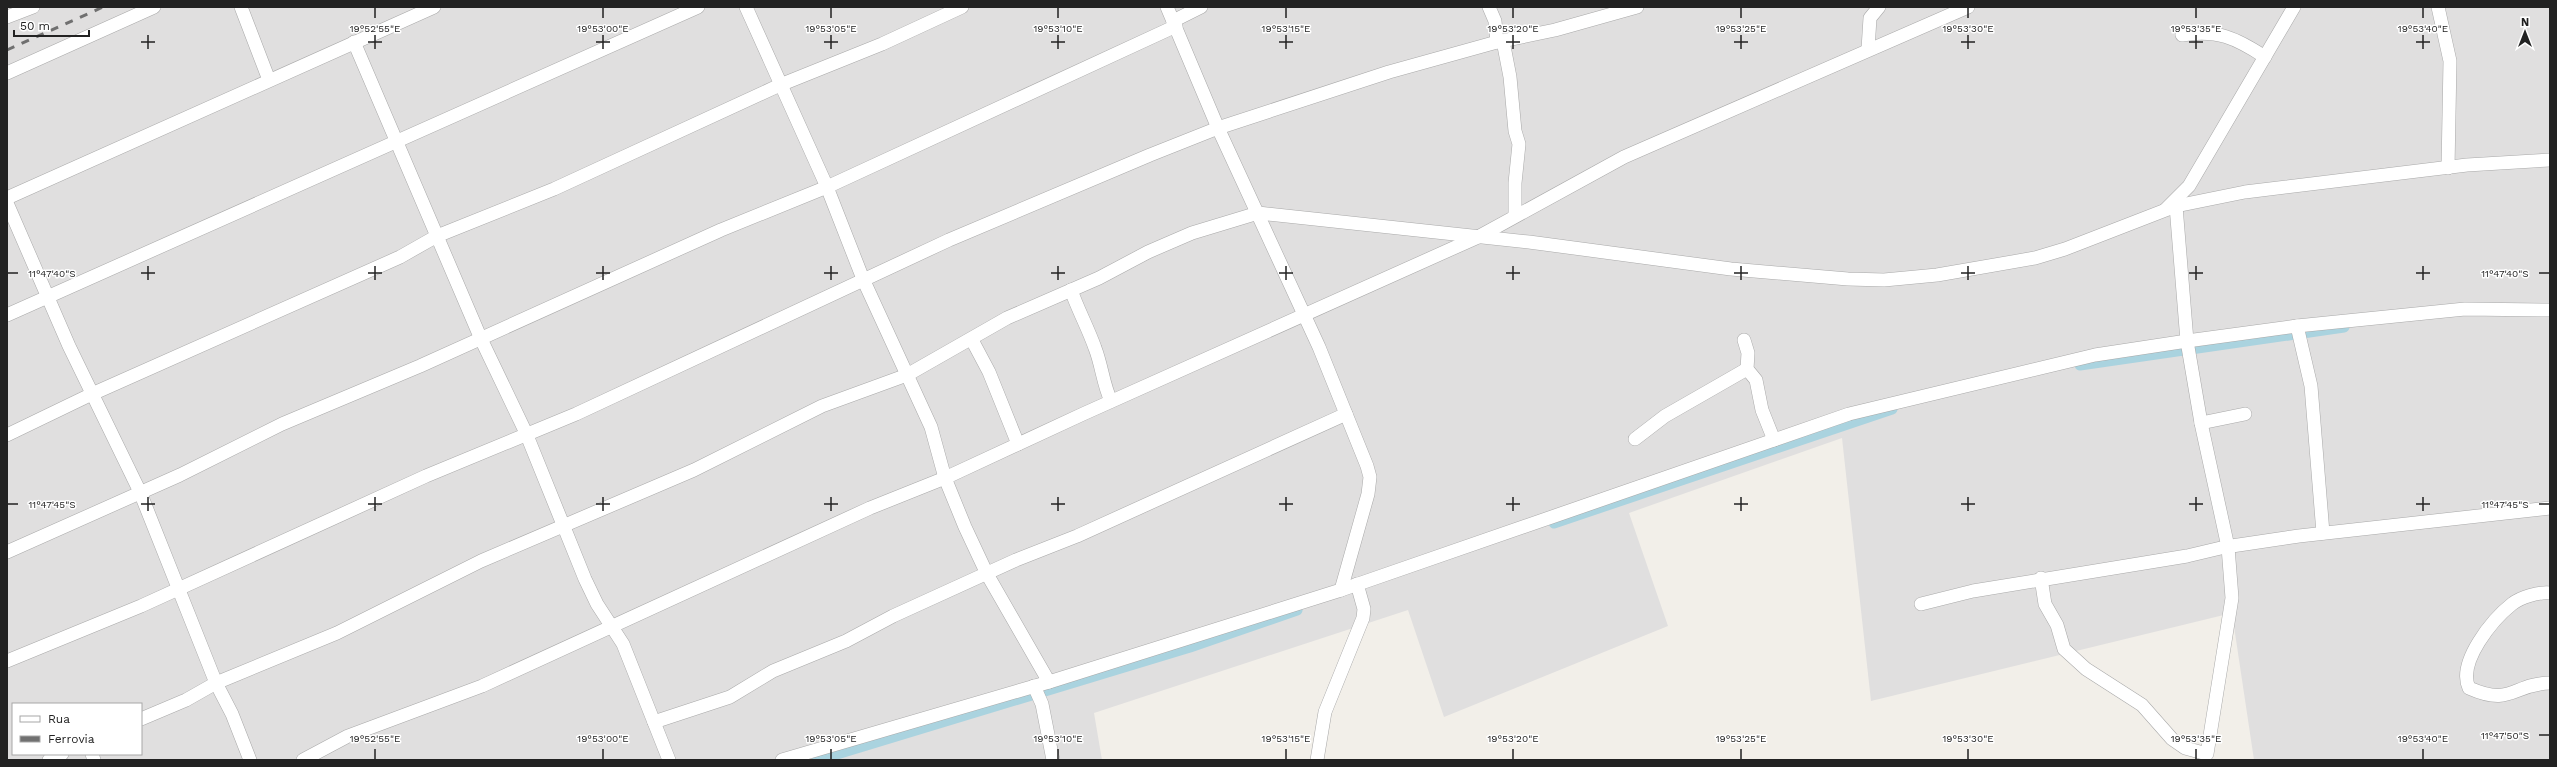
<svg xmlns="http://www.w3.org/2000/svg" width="2557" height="767" font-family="'Work Sans',sans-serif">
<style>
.residential{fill:#e0dfdf;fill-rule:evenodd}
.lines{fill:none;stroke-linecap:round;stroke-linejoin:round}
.canal{stroke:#aad3df;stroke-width:11}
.minor-casing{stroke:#a9a9a9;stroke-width:14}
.minor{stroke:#fff;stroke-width:13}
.rail{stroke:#707070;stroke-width:3;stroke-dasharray:8 8;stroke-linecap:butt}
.ticks{fill:none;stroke:#222;stroke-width:1.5}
.ticks-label{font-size:10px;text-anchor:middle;fill:#222;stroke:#fff;stroke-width:3;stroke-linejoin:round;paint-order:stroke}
</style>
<rect width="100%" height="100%" fill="#f2efe9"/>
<!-- residential -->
<path class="residential" d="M7 7H2550V760H2254L2232 613 1871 701 1842 438 1629 513 1668 626 1444 717 1408 610 1094 713 1102 760H7ZM13 704H141V754H13Z"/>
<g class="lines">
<!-- canal -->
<g class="canal">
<polyline points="2080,365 2344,327"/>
<polyline points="1554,523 1892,409"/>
<polyline points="817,760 1190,647 1297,610"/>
</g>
<defs>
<g id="minor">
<polyline points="241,7 269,80"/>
<polyline points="746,7 827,187 863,279 931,427 945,478 965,527 987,574 1049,682 1341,590 1849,414 2095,355 2187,341 2297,326 2465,309 2550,310"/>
<polyline points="1167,7 1218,128 1319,347 1367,466 1370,477 1368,494 1341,590"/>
<polyline points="1489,7 1495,21 1497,42"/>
<polyline points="2438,7 2450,61 2448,168"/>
<polyline points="7,17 33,7"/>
<polyline points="1173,21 1201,7"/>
<path d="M2182 35C2217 29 2236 38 2265 57"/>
<polyline points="1503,41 1510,77 1515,131 1519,144 1515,183 1515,216"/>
<polyline points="354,42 481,339 526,433 585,579 597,604 623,644 669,760"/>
<polyline points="1868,49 1870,18 1879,7"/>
<polyline points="7,73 154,7"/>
<polyline points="7,198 434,7"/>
<polyline points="7,203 69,346 140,492 216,683 232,714 250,760"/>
<polyline points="2166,209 2189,186 2294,7"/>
<path d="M1071 290C1078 310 1088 328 1095 348 1102 366 1103 384 1111 401"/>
<polyline points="7,315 698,7"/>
<polyline points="2297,326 2311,386 2323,533"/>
<polyline points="972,340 989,372 1018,444"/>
<polyline points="1744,340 1748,353 1747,369 1756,380 1762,410 1774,440"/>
<polyline points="2201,423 2245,414"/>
<polyline points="7,435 92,394 400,257 437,236 554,189 780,85 882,44 962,7"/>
<polyline points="1635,439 1665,416 1747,369"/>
<polyline points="7,552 180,475 282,424 420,366 721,230 827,187 1176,26"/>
<polyline points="2041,578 2045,604 2057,625 2064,649 2086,669 2142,705 2172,739 2185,748 2207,754 2232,598 2228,547 2201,423 2187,341 2176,206"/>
<path d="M2550 593C2538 592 2521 597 2512 604 2493 619 2457 662 2469 688 2512 707 2512 684 2550 683"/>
<polyline points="1921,604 1973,591 2187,556 2225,547 2299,536 2550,508"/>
<polyline points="7,661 141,606 426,476 576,414 949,240 1150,155 1218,128 1389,72 1497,42 1555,30 1637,7"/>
<polyline points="1034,686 1042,704 1053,760"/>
<polyline points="141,719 186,700 216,683 337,633 481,561 694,470 822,406 907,375 1007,318 1099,278 1148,252 1192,233 1258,213 1529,242 1731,269 1848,279 1884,280 1937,275 2035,258 2065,249 2176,206 2245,192 2467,165 2550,160"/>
<polyline points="654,722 730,697 773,671 846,641 893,616 1016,560 1077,536 1346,414"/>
<polyline points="92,754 94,760"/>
<polyline points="49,760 62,754"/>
<polyline points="303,760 348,736 482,686 870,508 945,478 1083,414 1478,237 1624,157 1968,7"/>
<polyline points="782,760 1049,682"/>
<polyline points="1317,760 1325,712 1363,618 1364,609 1357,584"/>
</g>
</defs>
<!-- minor casing -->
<use href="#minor" class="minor-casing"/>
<!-- minor -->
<use href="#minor" class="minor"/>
<!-- rail -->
<polyline class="rail" points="7,50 103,7"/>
</g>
<!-- ticks -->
<path class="ticks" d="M375 8V18M603 8V18M831 8V18M1058 8V18M1286 8V18M1513 8V18M1741 8V18M1968 8V18M2196 8V18M2423 8V18M148 35V49M375 35V49M603 35V49M831 35V49M1058 35V49M1286 35V49M1513 35V49M1741 35V49M1968 35V49M2196 35V49M2423 35V49M141 42H155M368 42H382M596 42H610M824 42H838M1051 42H1065M1279 42H1293M1506 42H1520M1734 42H1748M1961 42H1975M2189 42H2203M2416 42H2430M148 266V280M375 266V280M603 266V280M831 266V280M1058 266V280M1286 266V280M1513 266V280M1741 266V280M1968 266V280M2196 266V280M2423 266V280M8 273H18M141 273H155M368 273H382M596 273H610M824 273H838M1051 273H1065M1279 273H1293M1506 273H1520M1734 273H1748M1961 273H1975M2189 273H2203M2416 273H2430M2539 273H2549M148 497V511M375 497V511M603 497V511M831 497V511M1058 497V511M1286 497V511M1513 497V511M1741 497V511M1968 497V511M2196 497V511M2423 497V511M8 504H18M141 504H155M368 504H382M596 504H610M824 504H838M1051 504H1065M1279 504H1293M1506 504H1520M1734 504H1748M1961 504H1975M2189 504H2203M2416 504H2430M2539 504H2549M2539 735H2549M375 749V759M603 749V759M831 749V759M1058 749V759M1286 749V759M1513 749V759M1741 749V759M1968 749V759M2196 749V759M2423 749V759"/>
<g class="ticks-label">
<text x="375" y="32">19°52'55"E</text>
<text x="603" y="32">19°53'00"E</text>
<text x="831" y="32">19°53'05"E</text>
<text x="1058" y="32">19°53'10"E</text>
<text x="1286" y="32">19°53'15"E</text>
<text x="1513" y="32">19°53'20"E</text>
<text x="1741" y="32">19°53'25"E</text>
<text x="1968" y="32">19°53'30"E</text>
<text x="2196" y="32">19°53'35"E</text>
<text x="2423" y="32">19°53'40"E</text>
<text x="52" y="277">11°47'40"S</text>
<text x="2505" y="277">11°47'40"S</text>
<text x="52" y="508">11°47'45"S</text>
<text x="2505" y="508">11°47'45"S</text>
<text x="2505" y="739">11°47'50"S</text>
<text x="375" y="742">19°52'55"E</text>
<text x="603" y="742">19°53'00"E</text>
<text x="831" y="742">19°53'05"E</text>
<text x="1058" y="742">19°53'10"E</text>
<text x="1286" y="742">19°53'15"E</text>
<text x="1513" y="742">19°53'20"E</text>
<text x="1741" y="742">19°53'25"E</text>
<text x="1968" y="742">19°53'30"E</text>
<text x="2196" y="742">19°53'35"E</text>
<text x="2423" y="742">19°53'40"E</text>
</g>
<!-- border -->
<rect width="2557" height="767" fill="none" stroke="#222222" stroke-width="16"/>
<!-- legend -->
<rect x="12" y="703" width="130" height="52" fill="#ffffff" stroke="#a7a7a7"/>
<rect x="20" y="716" width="20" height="6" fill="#ffffff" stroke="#a7a7a7"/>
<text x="48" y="723" font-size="12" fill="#222222">Rua</text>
<rect x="20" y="736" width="20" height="6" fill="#707070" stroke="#a7a7a7"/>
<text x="48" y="743" font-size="12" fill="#222222">Ferrovia</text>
<!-- north arrow -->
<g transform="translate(2525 32)" stroke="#ffffff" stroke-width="3" paint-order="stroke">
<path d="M0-3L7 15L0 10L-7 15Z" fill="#222222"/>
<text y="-6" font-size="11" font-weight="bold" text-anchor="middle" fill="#222222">N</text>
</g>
<!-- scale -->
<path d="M14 30v6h75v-6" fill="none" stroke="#222222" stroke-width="2"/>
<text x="20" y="30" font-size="12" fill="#222222" stroke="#ffffff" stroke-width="3" paint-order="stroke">50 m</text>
</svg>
